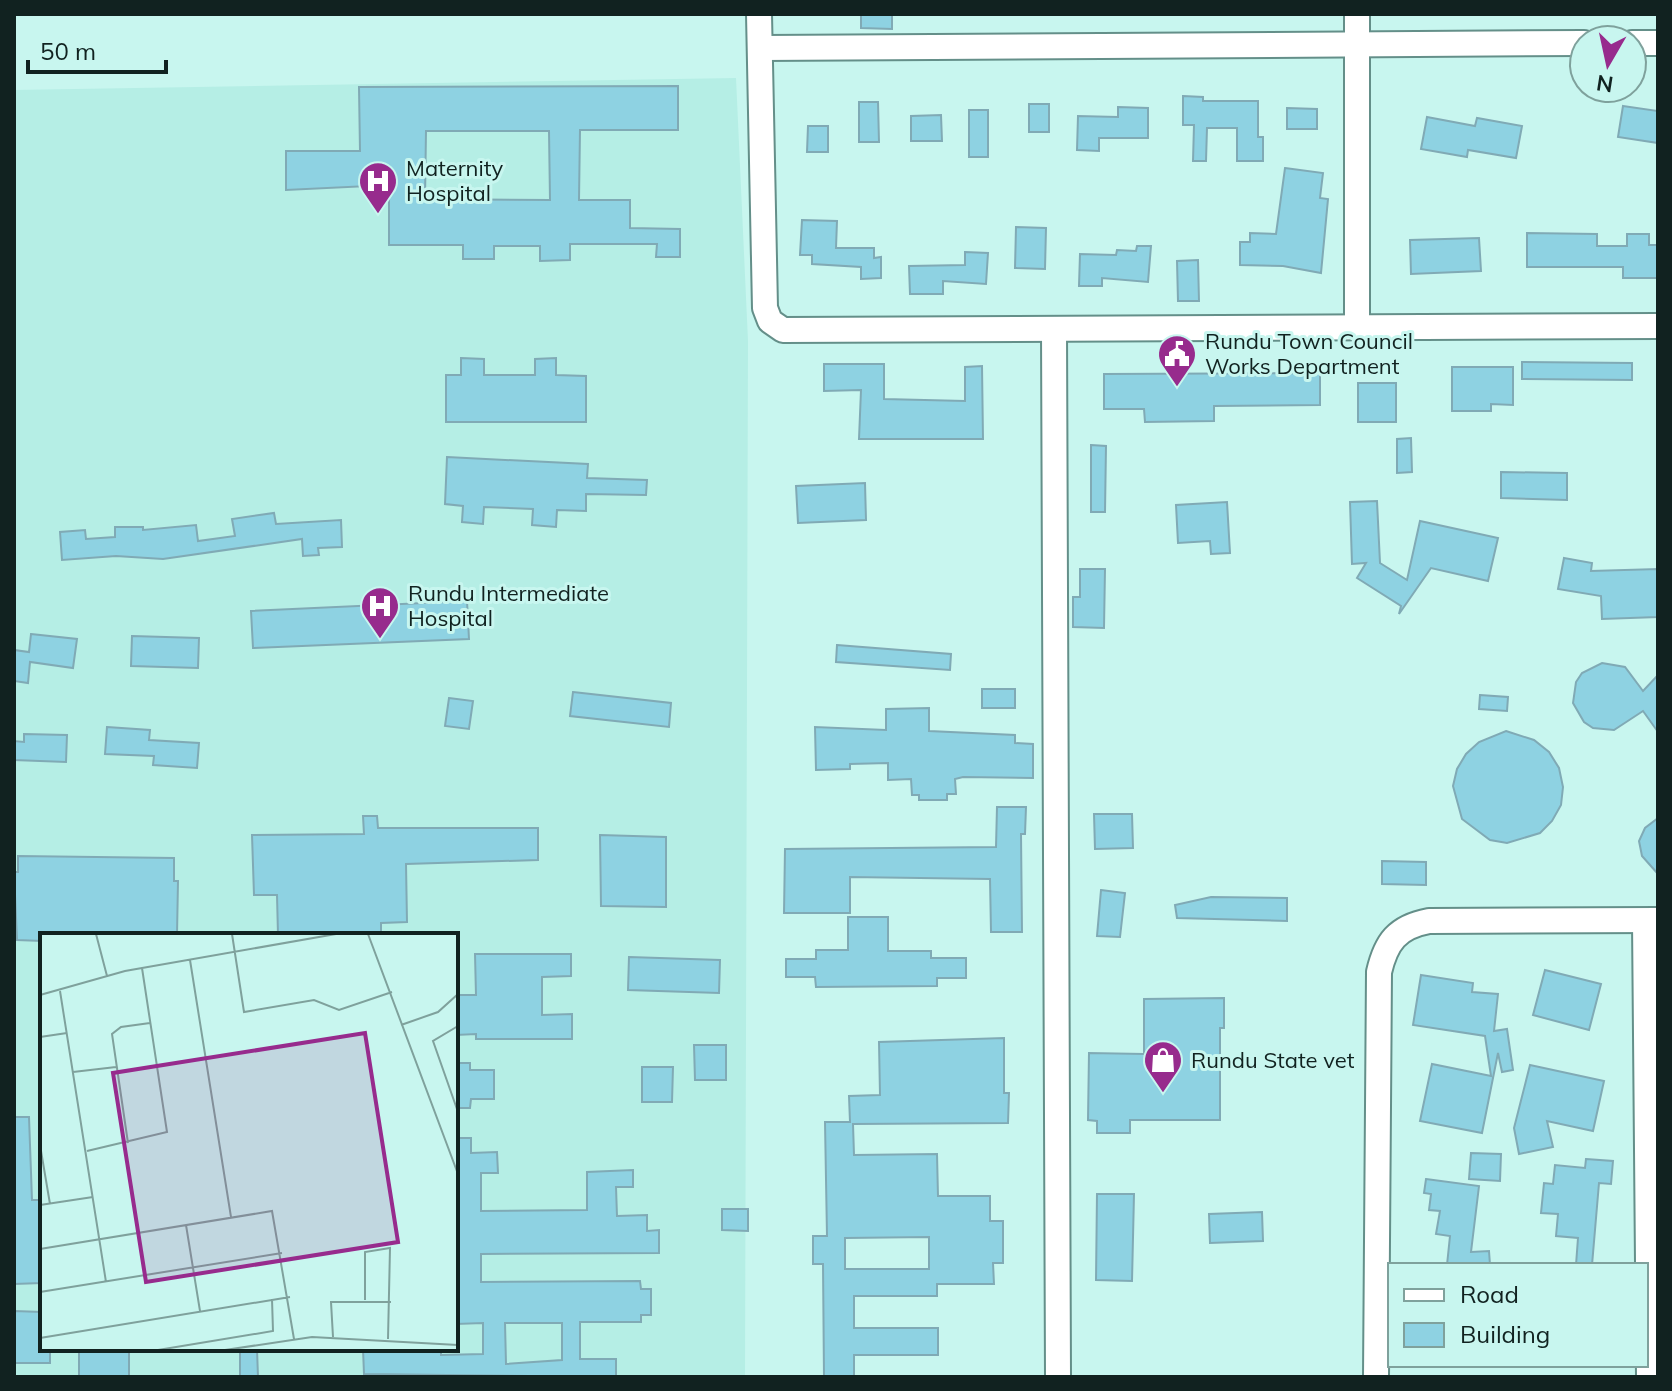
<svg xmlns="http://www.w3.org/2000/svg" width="1672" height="1391" font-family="Mulish,sans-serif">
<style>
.built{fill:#b5eee5;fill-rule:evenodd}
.building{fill:#8ed2e2;stroke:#80aab5;stroke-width:2;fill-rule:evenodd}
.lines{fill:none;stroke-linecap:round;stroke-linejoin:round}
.minor-casing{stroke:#648f89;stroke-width:28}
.minor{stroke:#fff;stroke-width:24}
.labels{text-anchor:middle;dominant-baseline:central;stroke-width:6;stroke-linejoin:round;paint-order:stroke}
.poi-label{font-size:22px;fill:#112220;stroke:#c8f6ef;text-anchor:start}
.inset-road{fill:none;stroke:#7fa19c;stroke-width:2}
.view{fill:#972b8d;fill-opacity:0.15;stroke:#972b8d;stroke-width:4}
.inset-edge{fill:none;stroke:#112220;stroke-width:4}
</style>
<rect width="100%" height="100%" fill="#c8f6ef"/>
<!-- built -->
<path class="built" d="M736 78 748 341 745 1377H14V90ZM42 935H456V1349H42Z"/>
<!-- building -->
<g class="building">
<polygon points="861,14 892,14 892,29 861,28"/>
<path d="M678 86V130H580L579 200H630V228L680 229V257H656L657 244H570V260L540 261V246H494V259H463V245H389V185L286 190V151H360L359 87ZM426 131H549L550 200 425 199Z"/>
<polygon points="1183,96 1203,97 1203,101 1258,101 1258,137 1263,137 1263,161 1237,161 1237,128 1207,128 1206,161 1193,161 1194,125 1183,125"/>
<polygon points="859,102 878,102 879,142 859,142"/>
<rect x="1029" y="104" width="20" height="28"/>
<polygon points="1623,106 1658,111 1658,143 1618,137"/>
<polygon points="1118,107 1148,108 1148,138 1099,138 1099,151 1077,150 1078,116 1118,117"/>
<polygon points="1287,108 1317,109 1317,129 1287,129"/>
<rect x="969" y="110" width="19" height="47"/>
<polygon points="941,115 942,141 911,141 911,116"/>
<polygon points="1427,117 1475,126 1477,118 1522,126 1516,158 1468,150 1467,157 1421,149"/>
<polygon points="808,126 828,126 828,152 807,152"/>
<polygon points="1285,168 1323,173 1320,198 1328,199 1321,273 1283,266 1240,265 1240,242 1250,242 1250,233 1276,234"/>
<polygon points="802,220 837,221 836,248 874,248 874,258 881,257 881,278 861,279 861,267 812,264 812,255 800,255"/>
<polygon points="1016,227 1046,228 1045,269 1015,268"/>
<polygon points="1527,233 1597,234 1597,246 1627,246 1627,234 1649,234 1649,245 1658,245 1658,278 1623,278 1623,267 1527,267"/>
<polygon points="1479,238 1481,271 1411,274 1410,240"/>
<polygon points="1137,246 1151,246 1148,282 1102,278 1102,286 1079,286 1080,254 1116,255 1117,250 1136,251"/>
<polygon points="965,252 988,253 986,284 943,281 943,294 910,294 909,266 965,265"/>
<polygon points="1198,260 1199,301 1178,301 1177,261"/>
<polygon points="461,358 484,359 484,375 535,375 535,359 556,358 556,375 586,376 586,422 446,422 446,375 461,375"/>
<polygon points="1522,362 1632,363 1632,380 1522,379"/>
<polygon points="824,364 884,364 884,399 965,401 965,367 982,366 983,439 859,439 861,390 824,391"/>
<polygon points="1452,367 1513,367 1513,405 1491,404 1491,411 1452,411"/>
<polygon points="1320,373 1320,405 1214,406 1214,421 1145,422 1144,409 1104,409 1104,374"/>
<rect x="1358" y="383" width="38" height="39"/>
<polygon points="1411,438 1412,472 1397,473 1397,439"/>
<polygon points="1091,445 1106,446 1105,512 1091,512"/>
<polygon points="447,457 588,464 587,478 647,480 646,495 586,494 586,511 557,510 556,527 532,525 533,509 484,507 483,524 462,522 463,506 445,504"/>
<polygon points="1501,472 1567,473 1567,500 1501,498"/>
<polygon points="865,483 866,520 798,523 796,486"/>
<polygon points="1377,501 1380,563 1407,580 1420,521 1498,538 1488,581 1431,568 1399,614 1401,606 1357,578 1366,563 1352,564 1350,502"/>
<polygon points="1227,502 1230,553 1211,554 1210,541 1178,543 1176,505"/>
<polygon points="274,513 276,524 341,520 342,547 318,548 319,555 303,556 302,539 163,559 116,556 62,560 60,532 85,530 86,539 115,537 115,527 143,527 143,530 196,525 198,541 235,536 232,519"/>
<polygon points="1564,558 1592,563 1591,571 1658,569 1658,617 1602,619 1601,596 1558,589"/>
<polygon points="1080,569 1105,569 1104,628 1073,627 1073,597 1080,597"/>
<polygon points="467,601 469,639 253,648 251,611"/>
<polygon points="31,634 77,639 73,668 30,662 28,683 14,681 14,650 29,652"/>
<polygon points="132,636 199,638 198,668 131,666"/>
<polygon points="837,645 951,654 950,670 836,662"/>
<polygon points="1602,663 1625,667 1643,691 1658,675 1658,732 1643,711 1614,730 1593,728 1584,722 1573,703 1576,682 1582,673"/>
<rect x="982" y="689" width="33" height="19"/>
<polygon points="573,692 671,703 669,727 570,716"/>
<polygon points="1480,695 1508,697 1507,711 1479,709"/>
<polygon points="449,698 473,701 469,729 445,726"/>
<polygon points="929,708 929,731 1015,735 1015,743 1033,744 1033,778 963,777 955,779 956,794 947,794 947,800 919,800 919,795 912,795 911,779 888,780 888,763 850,764 850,769 816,770 815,727 886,730 886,709"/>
<polygon points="107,727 150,730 149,740 199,743 197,768 153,765 154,756 105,754"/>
<polygon points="1506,731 1534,740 1549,752 1559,768 1563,787 1561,805 1552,821 1540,833 1507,843 1490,840 1462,819 1453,786 1457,769 1466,754 1479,742"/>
<polygon points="24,734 67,735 66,762 14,760 14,741 24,742"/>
<polygon points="997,807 1026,807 1025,834 1021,834 1022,932 991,932 990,879 850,877 850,913 784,913 785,849 996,847"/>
<polygon points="1094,814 1132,814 1133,848 1095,849"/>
<polygon points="363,816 377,816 378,828 538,828 538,860 406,864 407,922 381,923 381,935 278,935 277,895 254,895 252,835 364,834"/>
<polygon points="1658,818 1658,874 1642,856 1639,841 1645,828"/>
<polygon points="600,835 666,837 666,907 601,906"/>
<polygon points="18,856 174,858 174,881 178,881 177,935 42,935 42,941 17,940 14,872 18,872"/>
<polygon points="1382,861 1426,862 1426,885 1382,884"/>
<polygon points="1101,890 1125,893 1120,937 1097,936"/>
<polygon points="1211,897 1287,898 1287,921 1177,918 1175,905"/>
<polygon points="848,917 888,917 888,951 931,951 931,958 966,958 966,978 937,978 937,986 816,987 815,977 786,977 786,959 816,959 816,950 848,950"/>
<polygon points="475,954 571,954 571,976 542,977 542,1015 572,1014 572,1039 476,1039 476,1034 456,1035 456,995 476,995"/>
<polygon points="629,957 720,960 719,993 628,990"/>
<polygon points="1545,970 1601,984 1589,1030 1533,1015"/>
<polygon points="1421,975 1473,983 1472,992 1498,994 1494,1031 1507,1029 1513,1070 1502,1072 1498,1053 1482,1133 1420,1121 1432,1064 1491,1076 1485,1036 1413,1025"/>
<polygon points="1224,998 1224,1028 1220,1028 1220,1120 1130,1120 1130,1133 1097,1133 1097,1121 1088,1120 1089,1053 1144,1054 1144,999"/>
<path d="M1004 1038V1093H1009L1008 1123 853 1124 854 1155 937 1154 938 1196H990V1221H1003V1263H993L994 1284H937V1296H854V1328H938V1355H854V1377H824L823 1264H813V1236H827L825 1122H850L849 1096 880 1095 879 1042ZM929 1237V1269H845V1238Z"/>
<polygon points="694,1045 726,1045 726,1080 695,1080"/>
<polygon points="456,1063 470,1063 470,1070 494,1070 494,1099 471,1099 470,1108 456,1108"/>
<polygon points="1530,1065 1604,1081 1593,1131 1547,1121 1553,1147 1519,1154 1514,1128"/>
<polygon points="642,1067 673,1067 672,1102 642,1102"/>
<polygon points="14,1117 29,1117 32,1200 42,1200 42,1283 14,1284"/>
<path d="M456 1138H471V1153L497 1152 498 1173H481V1211L587 1210V1172L633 1170V1187H616L617 1216 647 1215V1231L659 1230V1253L481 1254V1282L640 1281 641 1289H651V1315H641V1322H580V1359H616V1377L364 1374 363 1349H441V1355L483 1354V1323L456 1324ZM505 1323H562V1360L506 1364Z"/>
<polygon points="1471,1153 1501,1154 1500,1181 1469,1179"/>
<polygon points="1586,1159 1613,1161 1611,1184 1599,1183 1592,1265 1576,1265 1578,1238 1556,1236 1558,1214 1541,1213 1544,1183 1553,1184 1555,1165 1585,1168"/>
<polygon points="1426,1179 1479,1186 1471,1252 1489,1251 1490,1265 1447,1265 1450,1236 1436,1234 1440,1211 1429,1210 1431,1194 1424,1193"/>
<polygon points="1097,1194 1134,1194 1132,1281 1096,1280"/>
<polygon points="722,1209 748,1209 748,1231 722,1230"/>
<polygon points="1262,1212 1263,1241 1210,1243 1209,1214"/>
<polygon points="14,1311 42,1312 42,1349 50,1349 50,1363 14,1363"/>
<rect x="79" y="1349" width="50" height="28"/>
<polygon points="240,1349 257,1349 258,1377 240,1377"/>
</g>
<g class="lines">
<defs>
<g id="minor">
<polyline points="759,14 765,308 770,321 783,330 1658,326"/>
<polyline points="1357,14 1357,328"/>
<polyline points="1632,43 1658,43"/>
<polyline points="760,48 1584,43"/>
<polyline points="1054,330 1058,1377"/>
<polyline points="1645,921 1649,1377"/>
<path d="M1376 1377 1379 972C1386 942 1397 927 1429 921L1658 920"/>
</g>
</defs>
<!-- minor casing -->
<use href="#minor" class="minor-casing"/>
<!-- minor -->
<use href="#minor" class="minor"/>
</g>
<!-- icons -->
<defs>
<symbol id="hospital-pin" viewBox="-11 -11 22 30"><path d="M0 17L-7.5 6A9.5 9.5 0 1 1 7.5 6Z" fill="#972b8d" stroke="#c8f6ef"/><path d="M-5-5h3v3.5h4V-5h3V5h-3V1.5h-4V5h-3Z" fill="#fff"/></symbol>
<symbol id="civic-pin" viewBox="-11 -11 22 30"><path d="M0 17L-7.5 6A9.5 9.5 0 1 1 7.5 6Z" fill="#972b8d" stroke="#c8f6ef"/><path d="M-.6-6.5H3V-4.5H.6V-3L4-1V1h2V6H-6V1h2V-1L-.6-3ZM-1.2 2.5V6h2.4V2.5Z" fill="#fff"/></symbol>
<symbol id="shop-pin" viewBox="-11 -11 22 30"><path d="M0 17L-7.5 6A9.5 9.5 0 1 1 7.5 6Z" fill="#972b8d" stroke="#c8f6ef"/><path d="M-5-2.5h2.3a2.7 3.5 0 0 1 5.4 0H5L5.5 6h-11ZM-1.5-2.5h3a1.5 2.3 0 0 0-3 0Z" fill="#fff"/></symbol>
</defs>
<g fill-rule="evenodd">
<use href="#hospital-pin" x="356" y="159" width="44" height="60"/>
<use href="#civic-pin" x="1155" y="332" width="44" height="60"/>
<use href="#hospital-pin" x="358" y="584" width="44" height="60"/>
<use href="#shop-pin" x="1141" y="1038" width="44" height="60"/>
</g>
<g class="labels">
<!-- poi labels -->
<g class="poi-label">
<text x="406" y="168">Maternity<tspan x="406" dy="25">Hospital</tspan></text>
<text x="1205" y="341">Rundu Town Council<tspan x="1205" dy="25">Works Department</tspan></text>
<text x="408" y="593">Rundu Intermediate<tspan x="408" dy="25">Hospital</tspan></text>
<text x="1191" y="1060">Rundu State vet</text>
</g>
</g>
<!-- overview -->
<g transform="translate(40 933)">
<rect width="418" height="418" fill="#c8f6ef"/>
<path class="inset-road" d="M56 1 67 43M192 1 204 79 274 67 299 77 352 59M328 1 418 241M150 27 191 284M20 58 66 349M0 62 85 38 296 1M361 92 398 79 418 61M418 93 393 108 418 179M0 104 27 100M33 139 76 134M88 210 72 101 81 94 110 90M0 212 10 271M47 218 127 199 102 35M0 272 53 264M146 292 160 378M0 316 232 278 254 406M0 359 242 320M325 367V319L350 315 348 406M293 404 291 369H351M0 405 250 364M118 417 233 398 232 366M185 417 272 404 418 412"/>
<path class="view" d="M325 100 358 309 106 349 73 140Z"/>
<rect width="418" height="418" class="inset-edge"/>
</g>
<!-- border -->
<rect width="1672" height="1391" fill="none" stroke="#112220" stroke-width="32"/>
<!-- legend -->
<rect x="1388" y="1263" width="260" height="104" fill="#c8f6ef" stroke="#7fa19c" stroke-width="2"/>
<rect x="1404" y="1289" width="40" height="12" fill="#ffffff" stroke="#7fa19c" stroke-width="2"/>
<text x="1460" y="1303" font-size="24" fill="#112220">Road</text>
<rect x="1404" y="1323" width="40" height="24" fill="#8ed2e2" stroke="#7fa19c" stroke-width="2"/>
<text x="1460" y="1343" font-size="24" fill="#112220">Building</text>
<!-- north arrow -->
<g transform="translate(1608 64) rotate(189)"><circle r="38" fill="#c8f6ef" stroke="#7fa19c" stroke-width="2"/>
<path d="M0-6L14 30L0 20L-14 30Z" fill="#972b8d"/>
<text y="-12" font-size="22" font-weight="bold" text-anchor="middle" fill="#112220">N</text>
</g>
<!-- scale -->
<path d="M28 60v12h138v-12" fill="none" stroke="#112220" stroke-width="4"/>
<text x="40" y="60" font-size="24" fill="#112220" stroke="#c8f6ef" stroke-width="6" paint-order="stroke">50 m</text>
</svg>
